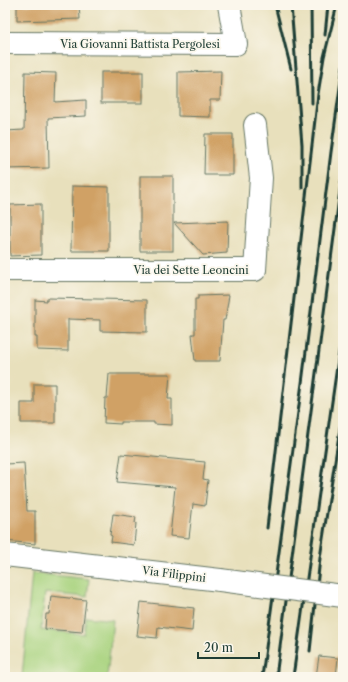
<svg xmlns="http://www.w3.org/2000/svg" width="348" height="682" font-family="'Libre Caslon Text',serif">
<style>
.green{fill:#a9d37f;stroke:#64885a}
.building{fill:#d0a165}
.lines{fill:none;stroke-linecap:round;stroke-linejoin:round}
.minor-casing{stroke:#657664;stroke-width:24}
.minor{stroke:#fff;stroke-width:22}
.rail{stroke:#1f3d34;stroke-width:3}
.minor-bridge-casing{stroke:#657664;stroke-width:24;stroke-linecap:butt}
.minor-bridge{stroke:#fff;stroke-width:22}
.labels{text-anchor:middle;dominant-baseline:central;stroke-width:3.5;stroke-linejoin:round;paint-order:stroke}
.street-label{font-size:11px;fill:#1f3d34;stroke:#fbf7ec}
</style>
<rect width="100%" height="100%" fill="#fbf7ec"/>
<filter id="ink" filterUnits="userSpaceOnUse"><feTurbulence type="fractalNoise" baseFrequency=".025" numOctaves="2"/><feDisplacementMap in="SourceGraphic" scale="8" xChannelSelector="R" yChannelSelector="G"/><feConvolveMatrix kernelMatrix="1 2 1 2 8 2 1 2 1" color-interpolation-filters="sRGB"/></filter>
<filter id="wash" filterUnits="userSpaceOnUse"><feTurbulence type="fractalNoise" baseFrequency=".012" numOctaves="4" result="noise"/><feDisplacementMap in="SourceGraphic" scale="16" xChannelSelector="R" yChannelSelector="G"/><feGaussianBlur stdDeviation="0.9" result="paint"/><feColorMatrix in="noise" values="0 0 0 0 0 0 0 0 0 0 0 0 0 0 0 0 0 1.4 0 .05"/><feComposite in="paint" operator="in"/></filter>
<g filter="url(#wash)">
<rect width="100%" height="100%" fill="#e8e0bc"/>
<!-- green -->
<polygon class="green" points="32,573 89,579 87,597 45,593 41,630 84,634 86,617 113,620 107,677 22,677"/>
<g id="blocks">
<!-- building -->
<g class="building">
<polygon points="17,5 79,5 80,19 17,21"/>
<polygon points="221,71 220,100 210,100 210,117 178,116 178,72"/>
<polygon points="25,72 56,73 55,102 86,100 86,116 48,118 49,168 5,169 5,131 24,130"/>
<rect x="101" y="72" width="42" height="31"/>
<polygon points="205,134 233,134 233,175 204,175"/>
<rect x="140" y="176" width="33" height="75"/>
<polygon points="72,186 109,187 109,251 71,251"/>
<polygon points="41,204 41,255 10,256 10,205"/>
<polygon points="228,221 227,253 203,255 174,223"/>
<polygon points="229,295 225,320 223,320 220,361 195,361 192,334 195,334 195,299 198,299 198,296"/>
<polygon points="47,298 147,300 147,332 100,331 100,320 68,319 68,351 37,350 37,337 35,337 35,300 47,301"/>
<polygon points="109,374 170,374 168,399 172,399 172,425 154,424 154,422 121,422 121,424 104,423 105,398 107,398"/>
<polygon points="34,384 55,384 55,423 21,423 21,403 34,403"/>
<polygon points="121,454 205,462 203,479 208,480 205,506 193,504 189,538 170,536 175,487 117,482"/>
<polygon points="24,463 27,511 35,511 35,544 5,541 5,464"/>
<polygon points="113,514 136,517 135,523 136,523 134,545 111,542 112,536 110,535"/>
<polygon points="51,596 86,600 82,632 45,629 46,614 49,614"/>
<polygon points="141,602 194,608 192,631 158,627 157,638 137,636"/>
<polygon points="319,656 338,658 336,677 316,677"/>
</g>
</g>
</g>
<g filter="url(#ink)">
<use href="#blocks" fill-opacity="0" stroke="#657664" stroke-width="1"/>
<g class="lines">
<defs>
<g id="minor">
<polyline points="5,43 236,44 229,5"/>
<polyline points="5,270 255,270 261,178 255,125"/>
<polyline points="5,555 220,580"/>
</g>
</defs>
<!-- minor casing -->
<use href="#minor" class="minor-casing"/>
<!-- minor -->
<use href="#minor" class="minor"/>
<!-- rail -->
<g class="rail">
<polyline points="275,5 291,69"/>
<polyline points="291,5 302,145 302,188"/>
<polyline points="311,5 312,103"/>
<polyline points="325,35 328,5"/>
<polyline points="267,528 318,94 324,57 337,5"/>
<polyline points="310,651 320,558 343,409"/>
<polyline points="262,677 302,383 331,152 343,66"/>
<polyline points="276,677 343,168"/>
<polyline points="293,677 343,324"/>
</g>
<defs>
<polyline id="minor-bridge" points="220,580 343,596"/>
</defs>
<!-- minor-bridge casing -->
<use href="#minor-bridge" class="minor-bridge-casing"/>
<!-- minor-bridge -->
<use href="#minor-bridge" class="minor-bridge"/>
</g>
</g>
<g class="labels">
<!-- street labels -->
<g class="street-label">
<text x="140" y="44">Via Giovanni Battista Pergolesi</text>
<text x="191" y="270">Via dei Sette Leoncini</text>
<text transform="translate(174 574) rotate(7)">Via Filippini</text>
</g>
</g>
<!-- margin -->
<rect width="348" height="682" fill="none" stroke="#fbf7ec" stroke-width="20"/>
<!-- scale -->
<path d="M198 652v6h61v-6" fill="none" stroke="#1f3d34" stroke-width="2"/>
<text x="204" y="652" font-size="12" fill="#1f3d34" stroke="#fbf7ec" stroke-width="3" paint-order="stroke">20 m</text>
</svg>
